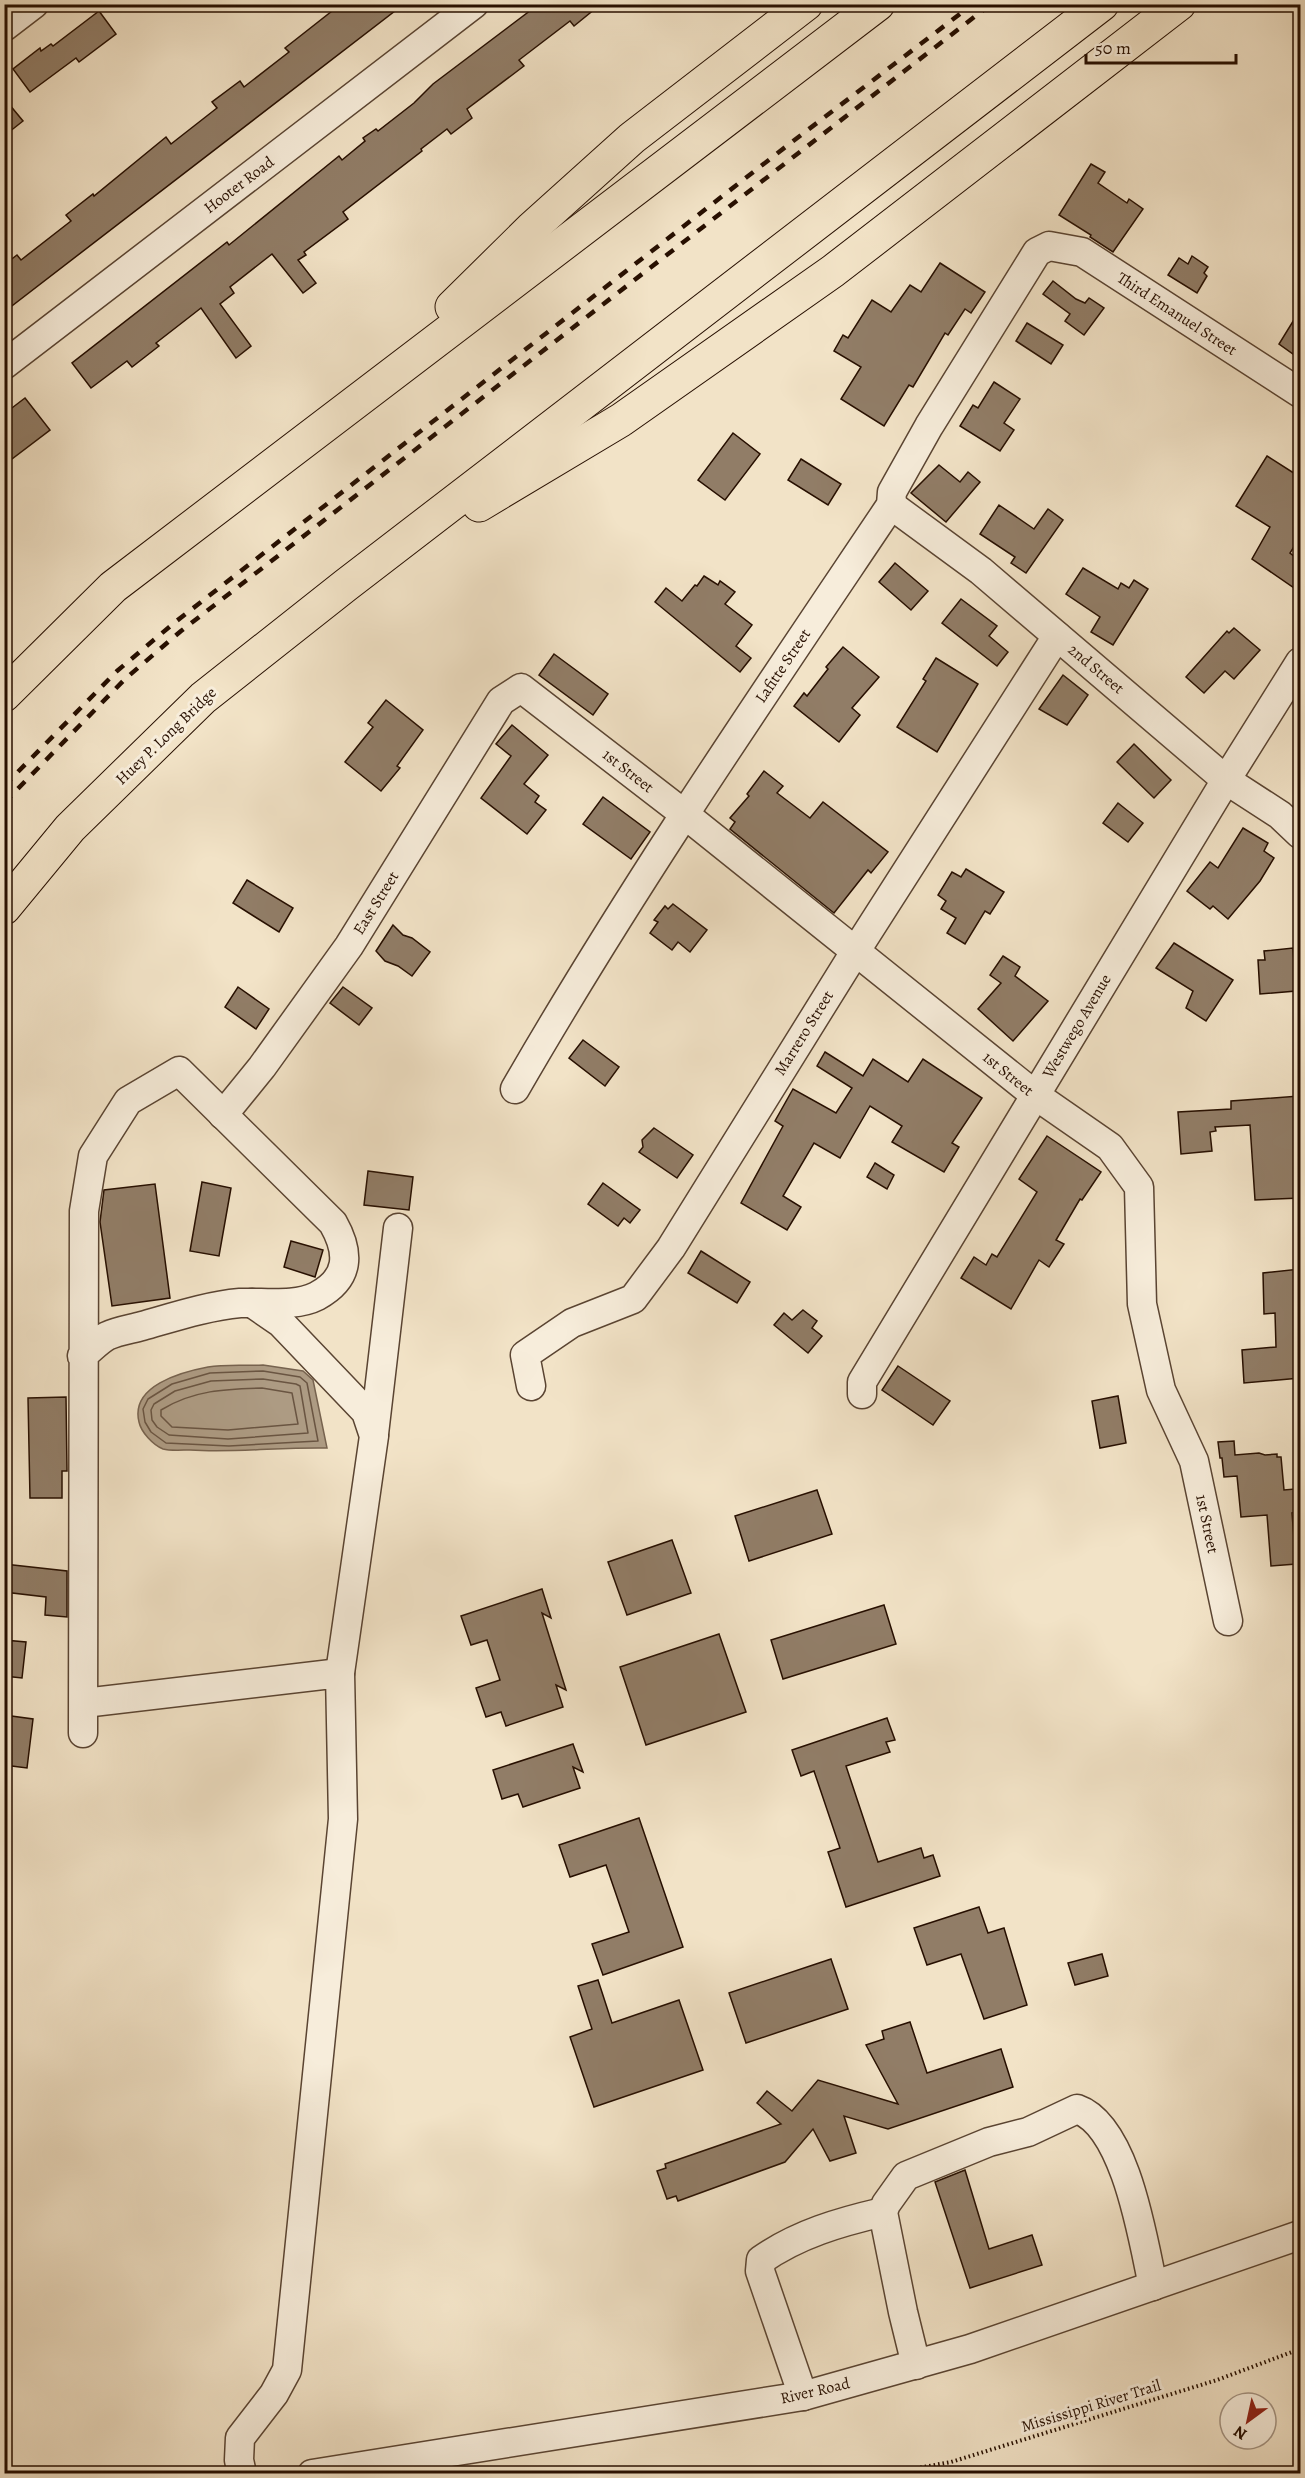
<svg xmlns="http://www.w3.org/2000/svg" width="1305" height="2478" font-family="Alegreya,serif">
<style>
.water{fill:#ad9b83;stroke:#77634f;stroke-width:1.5}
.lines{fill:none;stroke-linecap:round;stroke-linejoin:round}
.shore{stroke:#6a5542;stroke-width:1.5}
.building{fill:#917d67;stroke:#270f00;stroke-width:1.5}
.minor-casing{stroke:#5a4432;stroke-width:31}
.highway-casing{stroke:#270f00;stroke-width:35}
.path{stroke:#270f00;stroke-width:4;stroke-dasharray:1.5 3;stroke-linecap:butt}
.minor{stroke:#f7eddb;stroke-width:28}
.highway{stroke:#f2e3c7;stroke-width:33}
.rail{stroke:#270f00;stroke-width:4.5;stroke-dasharray:10 10;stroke-linecap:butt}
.labels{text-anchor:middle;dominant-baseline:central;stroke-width:6;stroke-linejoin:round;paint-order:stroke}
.street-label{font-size:16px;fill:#270f00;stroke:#f7eddb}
</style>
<rect width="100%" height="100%" fill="#f2e3c7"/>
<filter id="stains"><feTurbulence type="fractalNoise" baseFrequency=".00333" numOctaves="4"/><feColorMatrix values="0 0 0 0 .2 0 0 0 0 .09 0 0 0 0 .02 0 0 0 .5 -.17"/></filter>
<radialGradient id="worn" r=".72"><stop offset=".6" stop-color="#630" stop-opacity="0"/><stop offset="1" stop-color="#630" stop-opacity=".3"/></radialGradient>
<!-- water -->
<path class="water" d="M263 1365 303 1371 313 1380 327 1448C281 1447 236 1453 190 1450 182 1450 170 1451 163 1449 153 1445 141 1432 139 1422 130 1386 181 1372 208 1367 226 1364 245 1366 263 1365Z"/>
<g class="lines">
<!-- shore -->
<g class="shore">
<polygon points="263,1371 300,1377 307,1383 318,1441 229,1446 166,1443 151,1432 145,1422 143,1409 148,1399 172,1384 210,1373"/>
<polygon points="263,1379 296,1384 300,1386 308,1433 228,1439 169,1435 157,1427 152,1420 151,1410 154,1404 175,1391 211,1381"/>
<path d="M262 1388 292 1393 298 1424 228 1430 172 1427 161 1416V1410C193 1390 226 1389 262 1388Z"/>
</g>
</g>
<!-- building -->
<g class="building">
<polygon points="341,4 404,4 4,312 4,265 17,255 21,260 71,221 66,215 93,194 94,196 166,137 171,144 217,108 212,102 240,81 244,87 289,52 285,48"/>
<polygon points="539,4 601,4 574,26 570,21 519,60 524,66 467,109 472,118 451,134 447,129 421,149 422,151 343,212 348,219 304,252 306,255 298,260 316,283 303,293 272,254 230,287 234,293 220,304 251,346 236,358 201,308 156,343 159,346 132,367 127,361 91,388 72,363 227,242 229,245 339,156 342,160 365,141 363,138 376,129 378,131 414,103 433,84"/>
<polygon points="99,11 116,34 79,62 76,58 30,92 13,69 40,48 41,51 51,44 53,46"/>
<polygon points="4,98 23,121 4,136"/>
<polygon points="1091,164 1105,172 1098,183 1127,203 1129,199 1143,209 1113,252 1090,237 1091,235 1059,215"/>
<polygon points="1192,256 1208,267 1204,273 1207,276 1197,293 1168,275 1179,258 1188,264"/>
<polygon points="940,263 985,292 971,313 965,309 948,335 945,333 913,387 909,385 884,426 841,399 861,367 834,351 843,335 848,338 872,300 891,312 910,285 921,292"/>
<polygon points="1053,281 1076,299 1085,303 1089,298 1104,308 1084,335 1065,321 1070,314 1043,294"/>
<polygon points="1300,310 1300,359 1279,344"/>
<polygon points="1027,323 1063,345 1051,364 1016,341"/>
<polygon points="994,382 1020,399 1004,423 1014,430 1000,451 960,426 973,405 978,408"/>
<polygon points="25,398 50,430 4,465 4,414"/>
<polygon points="733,433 760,454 725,500 698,480"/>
<polygon points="1267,456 1300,477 1300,537 1290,553 1300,561 1300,592 1252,559 1270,527 1236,506"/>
<polygon points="801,459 841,484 828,505 788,480"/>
<polygon points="939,465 960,482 968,472 980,482 946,522 911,493"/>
<polygon points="999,505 1034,529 1048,509 1063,520 1026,573 1011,563 1015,557 980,534"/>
<polygon points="895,563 928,591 911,610 879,582"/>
<polygon points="1083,568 1118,589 1121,583 1129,588 1134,580 1148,589 1113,645 1091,632 1100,617 1066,594"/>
<polygon points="704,576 718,585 720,581 735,592 725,604 752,625 736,646 751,658 740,672 655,602 666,588 682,601 695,585 697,586"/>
<polygon points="961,599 997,626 989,636 1008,652 997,666 942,623"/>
<polygon points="1234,628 1260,650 1234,679 1225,671 1204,693 1186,677 1227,631 1229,633"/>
<polygon points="843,647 879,677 852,708 860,715 839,742 794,706 804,693 807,696 828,669 826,667"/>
<polygon points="554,654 608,694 593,715 539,675"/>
<polygon points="936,658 978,684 937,752 897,727 926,681 923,679"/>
<polygon points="1063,675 1088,695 1067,725 1039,709"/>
<polygon points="386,700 423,730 397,766 400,768 381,791 345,762 373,727 368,723"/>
<polygon points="512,725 548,755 524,784 539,796 535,802 546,810 527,834 481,798 511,756 496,744"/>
<polygon points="1134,744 1171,780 1154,798 1117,762"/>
<polygon points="764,771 783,786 777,793 810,818 823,802 888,852 871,873 868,870 834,913 730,829 735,822 730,818 749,796 747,794"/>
<polygon points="603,797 650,832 631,859 583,824"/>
<polygon points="1118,803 1143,823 1128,842 1103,823"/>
<polygon points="1243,828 1268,843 1264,851 1274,858 1260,881 1228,919 1213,906 1210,909 1187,891 1210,862 1218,868"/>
<polygon points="966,869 1004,892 990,914 985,911 965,944 947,933 956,918 941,909 946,901 938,895 952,872 961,877"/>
<polygon points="247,880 293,908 279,932 233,903"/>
<polygon points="673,904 707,930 690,952 678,942 672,950 650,933 658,922 654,920 665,906 668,909"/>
<polygon points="393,925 403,935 412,938 430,952 412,976 398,966 385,961 376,951"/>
<polygon points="1174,943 1233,980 1206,1021 1186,1008 1193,991 1156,968"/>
<polygon points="1293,948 1296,991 1260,994 1258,960 1265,960 1264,951"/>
<polygon points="1003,956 1020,967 1015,976 1048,1001 1013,1041 978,1009 1001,983 990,975"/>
<polygon points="238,987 269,1009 256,1029 225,1007"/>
<polygon points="343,987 372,1008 359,1025 330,1003"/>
<polygon points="583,1040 619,1067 605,1086 569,1058"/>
<polygon points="825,1052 863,1076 873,1059 908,1082 923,1059 982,1098 952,1143 959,1147 944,1172 892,1142 902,1126 870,1106 840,1158 814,1143 783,1196 801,1207 787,1230 741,1203 783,1126 775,1121 793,1089 836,1113 852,1088 817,1066"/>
<polygon points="1299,1096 1300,1198 1255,1200 1250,1125 1215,1127 1216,1131 1210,1132 1212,1151 1181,1154 1178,1112 1231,1109 1231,1101"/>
<polygon points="654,1128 693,1155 677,1178 639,1152 643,1147 642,1140"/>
<polygon points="1047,1136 1101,1172 1082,1200 1080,1199 1056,1240 1064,1244 1049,1267 1039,1260 1011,1309 961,1278 974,1257 986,1265 992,1254 997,1257 1037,1192 1019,1179"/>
<polygon points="875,1163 894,1175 887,1189 867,1177"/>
<polygon points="368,1171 413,1177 409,1210 364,1205"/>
<polygon points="202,1182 231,1188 219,1256 190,1251"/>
<polygon points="603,1183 640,1210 630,1223 624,1218 618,1226 588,1204"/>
<polygon points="155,1184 170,1298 112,1306 100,1222 104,1190"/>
<polygon points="291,1241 323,1250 315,1277 284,1267"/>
<polygon points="701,1251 750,1282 737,1303 688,1273"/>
<polygon points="1300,1269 1300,1292 1294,1293 1297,1345 1300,1345 1300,1378 1244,1383 1242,1350 1276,1347 1275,1313 1264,1314 1263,1273"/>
<polygon points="803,1310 817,1321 812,1328 822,1336 808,1353 774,1325 784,1313 792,1320"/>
<polygon points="898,1366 950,1401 933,1425 882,1390"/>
<polygon points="1118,1396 1126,1443 1100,1448 1092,1401"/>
<polygon points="66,1397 67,1471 62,1471 62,1498 30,1498 28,1398"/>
<polygon points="1234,1441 1235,1455 1259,1453 1265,1455 1277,1454 1277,1457 1281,1457 1284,1490 1295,1489 1298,1512 1292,1513 1296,1564 1271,1566 1267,1515 1241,1517 1237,1476 1224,1477 1222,1458 1220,1458 1218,1442"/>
<polygon points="817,1490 832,1534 749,1561 735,1516"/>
<polygon points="672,1540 691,1593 627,1615 608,1562"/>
<polygon points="4,1564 67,1571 67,1617 45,1615 46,1597 4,1592"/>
<polygon points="542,1589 551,1618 542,1613 566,1690 556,1685 563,1707 506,1726 501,1712 486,1717 476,1688 500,1680 487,1640 471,1645 461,1616"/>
<polygon points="884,1605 896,1644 783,1679 771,1640"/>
<polygon points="719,1634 746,1712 646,1745 620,1667"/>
<polygon points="4,1640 26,1642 22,1678 4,1676"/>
<polygon points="4,1715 33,1719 27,1768 4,1765"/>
<polygon points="887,1718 895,1740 886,1742 890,1752 846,1766 878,1862 921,1848 924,1858 933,1855 940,1876 846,1907 828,1852 840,1848 814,1771 801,1776 792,1750"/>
<polygon points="573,1744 583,1772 573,1767 580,1788 523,1807 518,1794 502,1799 493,1770"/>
<polygon points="639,1818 683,1947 603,1975 592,1944 629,1932 606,1865 570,1877 559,1845"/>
<polygon points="979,1907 988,1933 1004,1928 1027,2005 984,2019 961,1954 927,1965 914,1928"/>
<polygon points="1102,1954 1108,1976 1075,1985 1068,1963"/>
<polygon points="831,1959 848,2009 746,2043 729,1993"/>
<polygon points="598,1980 612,2023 679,2000 703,2070 594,2107 570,2037 592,2029 578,1986"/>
<polygon points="910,2022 927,2073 1001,2049 1013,2087 888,2129 844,2116 856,2153 830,2161 813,2129 785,2162 678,2201 676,2196 667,2199 657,2171 666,2168 665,2164 781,2124 757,2103 767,2091 792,2111 818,2080 898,2104 866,2045 884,2039 882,2031"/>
<polygon points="965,2170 989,2249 1032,2235 1042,2265 970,2288 935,2182"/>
</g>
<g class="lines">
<defs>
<g id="minor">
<polyline points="4,27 34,4"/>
<polyline points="4,365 474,4"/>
<polyline points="891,505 981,571 1226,780 1280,815 1300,834"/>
<path d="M515 1089C631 888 762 697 891 505L892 492 929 426 1037 252 1049 246 1082 252 1300 393"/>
<polyline points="223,1115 262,1067 349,946 501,701 521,688 683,813 1035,1095 1110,1147 1139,1187 1142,1304 1161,1390 1194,1461 1228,1621"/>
<polyline points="252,1303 281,1323 366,1412 374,1436 340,1673"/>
<path d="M82 1356C90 1350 98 1341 107 1336 117 1331 131 1329 142 1326 174 1317 207 1306 240 1303 264 1302 296 1307 317 1296 350 1278 350 1253 333 1223L179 1071 128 1101 93 1156 84 1211 83 1733"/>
<polyline points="531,1386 525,1355 572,1323 633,1299 671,1248 855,952 1057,636"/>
<polyline points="862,1394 862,1382 1226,780 1300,662"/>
<polyline points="374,1434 398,1228"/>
<polyline points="84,1703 340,1673 343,1819 287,2370 274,2394 240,2438 239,2460 242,2474"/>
<path d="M916 2365 903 2312 883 2212 886 2204 906 2176 989 2142 1028 2132 1077 2109C1126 2126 1143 2240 1153 2286"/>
<path d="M803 2396 760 2271 761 2260C798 2234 840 2222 883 2212"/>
<polyline points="312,2474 803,2396 970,2349 1300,2235"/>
</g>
<g id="highway">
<polyline points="452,307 532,228 632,138 806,4"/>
<polyline points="479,505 621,420 833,271 1179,4"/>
<polyline points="4,695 113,587 878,4"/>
<polyline points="4,908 70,828 203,698 346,585 1102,4"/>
</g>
</defs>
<!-- minor casing -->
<use href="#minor" class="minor-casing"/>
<!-- highway casing -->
<use href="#highway" class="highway-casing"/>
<!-- path -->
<polyline class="path" points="885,2474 951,2462 1217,2380 1300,2349"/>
<!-- minor -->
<use href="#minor" class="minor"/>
<!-- highway -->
<use href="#highway" class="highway"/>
<!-- rail -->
<g class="rail">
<polyline points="4,786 117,671 174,623 788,145 973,4"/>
<polyline points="4,803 125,679 181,631 991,4"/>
</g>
</g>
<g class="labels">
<!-- street labels -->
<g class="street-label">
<text transform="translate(239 185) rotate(-37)">Hooter Road</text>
<text transform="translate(1177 314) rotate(33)">Third Emanuel Street</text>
<text transform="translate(783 666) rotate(-56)">Lafitte Street</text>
<text transform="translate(1096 669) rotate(40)">2nd Street</text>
<text transform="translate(166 736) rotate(-44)">Huey P. Long Bridge</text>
<text transform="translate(628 771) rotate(38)">1st Street</text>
<text transform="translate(376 903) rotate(-58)">East Street</text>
<text transform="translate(1077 1026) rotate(-59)">Westwego Avenue</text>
<text transform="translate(804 1033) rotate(-58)">Marrero Street</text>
<text transform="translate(1008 1074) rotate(39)">1st Street</text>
<text transform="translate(1207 1524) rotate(78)">1st Street</text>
<text transform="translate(815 2391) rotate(-13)">River Road</text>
<text transform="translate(1091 2406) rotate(-17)">Mississippi River Trail</text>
</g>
</g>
<!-- margin -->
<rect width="1305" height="2478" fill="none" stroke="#f2e3c7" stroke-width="24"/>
<rect x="6" y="6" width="1293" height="2466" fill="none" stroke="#270f00" stroke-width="3"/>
<rect x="12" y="12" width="1281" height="2454" fill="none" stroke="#270f00" stroke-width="1.5"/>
<!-- north arrow -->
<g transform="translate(1248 2421) rotate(213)"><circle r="28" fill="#f7eddb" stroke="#a49483" stroke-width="1.5"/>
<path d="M0-4.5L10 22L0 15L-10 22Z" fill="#8f2418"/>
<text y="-9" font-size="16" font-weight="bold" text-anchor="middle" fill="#270f00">N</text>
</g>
<!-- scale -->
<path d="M1086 54v9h150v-9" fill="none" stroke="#270f00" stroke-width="3"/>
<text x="1095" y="54" font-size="18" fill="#270f00" stroke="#f7eddb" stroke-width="4.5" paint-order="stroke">50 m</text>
<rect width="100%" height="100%" filter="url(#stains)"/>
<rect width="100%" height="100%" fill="url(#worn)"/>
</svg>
